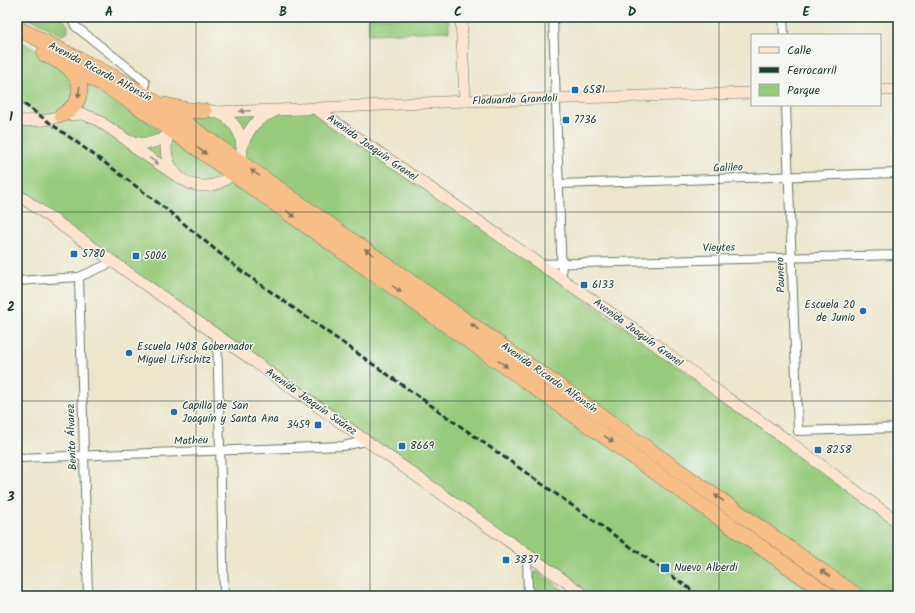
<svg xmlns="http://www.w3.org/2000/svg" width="915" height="613" font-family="Kalam,sans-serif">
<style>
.green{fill:#97cb7b;stroke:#5b8458}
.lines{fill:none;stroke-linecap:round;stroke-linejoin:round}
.street-casing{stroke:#677869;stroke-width:10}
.secondary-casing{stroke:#677869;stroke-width:12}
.highway-casing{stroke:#677869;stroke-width:16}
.street{stroke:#fff;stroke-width:8}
.secondary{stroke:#fce5cf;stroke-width:11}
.highway{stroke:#f7be88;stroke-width:15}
.rail{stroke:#1f3d34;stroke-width:3;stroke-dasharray:6 3;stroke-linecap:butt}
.oneway{fill:#80775a}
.oneway2{fill:#8e9182}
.grid{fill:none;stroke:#1f3d34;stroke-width:1;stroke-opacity:0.55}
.poi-dot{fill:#1f6fb2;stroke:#f6f6f2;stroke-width:1.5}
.labels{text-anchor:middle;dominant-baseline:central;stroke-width:3;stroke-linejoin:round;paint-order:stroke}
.street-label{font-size:11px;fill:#1f3d34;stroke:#f6f6f2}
.poi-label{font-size:11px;fill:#1f3d34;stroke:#f6f6f2;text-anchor:start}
.neatline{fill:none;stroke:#1f3d34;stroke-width:1.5}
.grid-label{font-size:13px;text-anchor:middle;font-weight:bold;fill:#1f3d34}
</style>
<rect width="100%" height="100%" fill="#f6f6f2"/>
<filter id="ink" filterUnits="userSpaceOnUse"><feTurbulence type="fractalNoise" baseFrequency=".025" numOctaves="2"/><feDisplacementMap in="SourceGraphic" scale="8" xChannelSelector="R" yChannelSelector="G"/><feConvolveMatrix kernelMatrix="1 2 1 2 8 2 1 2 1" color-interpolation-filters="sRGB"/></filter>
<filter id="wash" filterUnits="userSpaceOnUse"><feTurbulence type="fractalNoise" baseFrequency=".012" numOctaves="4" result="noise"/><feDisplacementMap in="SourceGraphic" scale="16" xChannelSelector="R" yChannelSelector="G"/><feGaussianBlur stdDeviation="0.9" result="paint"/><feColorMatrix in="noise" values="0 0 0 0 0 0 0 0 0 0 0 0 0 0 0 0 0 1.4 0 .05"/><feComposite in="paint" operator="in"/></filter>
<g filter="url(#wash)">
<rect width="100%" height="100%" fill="#ece6cb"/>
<!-- green -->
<g class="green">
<path d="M17 17H62L68 26V32L62 35C46 29 34 14 17 21Z"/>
<polygon points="368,17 448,17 449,31 369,34"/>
<polygon points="17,39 75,73 72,114 119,136 150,144 188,115 316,109 898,522 898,596 586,596 17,194 17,121 46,120 17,99"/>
<polygon points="86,82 111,94 160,131 160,135 157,138 135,139 83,110 85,100"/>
<polygon points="534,572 538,572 572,596 532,596 532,578"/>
</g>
</g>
<g filter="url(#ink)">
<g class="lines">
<defs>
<g id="street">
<polyline points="71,17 75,26 145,81 145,95"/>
<polyline points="553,17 562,279"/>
<polyline points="783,17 784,35"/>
<polyline points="786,105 798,431"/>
<polyline points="559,184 898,173"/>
<polyline points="540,264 898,255"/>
<polyline points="79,277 88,596"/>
<polyline points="17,281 79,277 113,262"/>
<polyline points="217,335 224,596"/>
<polyline points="798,431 898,428"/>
<polyline points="17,458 343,446 366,441"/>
<polyline points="527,555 528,596"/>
</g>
<g id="secondary">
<polyline points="461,17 465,101"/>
<polyline points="880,90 898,90"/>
<polyline points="316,109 640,333 727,398 787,440 898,522"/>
<circle cx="204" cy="148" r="38"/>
<polyline points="213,112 278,110 465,101 752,93"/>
<polyline points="17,121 47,120 62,115 82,114 96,119 127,140 135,148 177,176"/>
<path d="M128 141C146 145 154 144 169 135"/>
<path d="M242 145C250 128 255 119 273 112"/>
<polyline points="17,194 586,596"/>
</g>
<g id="highway">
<polyline points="17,28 119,80 145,95 857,596"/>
<polyline points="44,54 94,79 133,103 830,596"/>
<polyline points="165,105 189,110 204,111"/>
<path d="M62 115C83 103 86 84 68 67"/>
</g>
</defs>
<!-- street casing -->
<use href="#street" class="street-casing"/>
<!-- secondary casing -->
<use href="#secondary" class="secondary-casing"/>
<!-- highway casing -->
<use href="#highway" class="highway-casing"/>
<!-- street -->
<use href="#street" class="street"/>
<!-- secondary -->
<use href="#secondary" class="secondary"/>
<!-- highway -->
<use href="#highway" class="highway"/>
<!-- rail -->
<polyline class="rail" points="17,99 112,168 166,209 240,270 700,596"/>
</g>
<!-- one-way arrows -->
<defs><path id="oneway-solid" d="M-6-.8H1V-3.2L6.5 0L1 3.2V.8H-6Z"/></defs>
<g class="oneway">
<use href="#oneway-solid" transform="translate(79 92) rotate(97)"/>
<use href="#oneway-solid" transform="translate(202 151) rotate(35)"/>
<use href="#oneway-solid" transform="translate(255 173) rotate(-145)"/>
<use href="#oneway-solid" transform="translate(291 214) rotate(35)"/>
<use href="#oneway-solid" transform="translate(369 252) rotate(-145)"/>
<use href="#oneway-solid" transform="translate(397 289) rotate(35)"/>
<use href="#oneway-solid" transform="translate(475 327) rotate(-145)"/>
<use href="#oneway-solid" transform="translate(503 364) rotate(35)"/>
<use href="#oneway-solid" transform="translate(609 439) rotate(35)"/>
<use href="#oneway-solid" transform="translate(719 498) rotate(-145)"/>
<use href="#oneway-solid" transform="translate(825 573) rotate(-145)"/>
</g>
<g class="oneway2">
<use href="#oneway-solid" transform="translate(245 111) rotate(178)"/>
<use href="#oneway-solid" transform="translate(154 161) rotate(34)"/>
</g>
</g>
<!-- grid -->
<path class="grid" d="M196 17V596M370 17V596M545 17V596M719 17V596M17 212H898M17 401H898"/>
<!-- markers -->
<g class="poi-dot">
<rect x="571" y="86" width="8" height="8" rx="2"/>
<rect x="562" y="116" width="8" height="8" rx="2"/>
<rect x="70" y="250" width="8" height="8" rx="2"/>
<rect x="132" y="252" width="8" height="8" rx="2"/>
<rect x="580" y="281" width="8" height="8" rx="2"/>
<circle cx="863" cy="311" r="4"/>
<circle cx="129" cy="353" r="4"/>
<circle cx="174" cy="412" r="4"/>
<rect x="314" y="421" width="8" height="8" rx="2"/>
<rect x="398" y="442" width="8" height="8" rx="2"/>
<rect x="814" y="446" width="8" height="8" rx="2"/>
<rect x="502" y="556" width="8" height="8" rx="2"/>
<rect x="660" y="563" width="10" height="10" rx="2"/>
</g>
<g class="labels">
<!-- street labels -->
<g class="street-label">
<text transform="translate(100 72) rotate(28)">Avenida Ricardo Alfonsín</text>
<text transform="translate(515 100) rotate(-2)">Floduardo Grandoli</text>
<text transform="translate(372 148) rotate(35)">Avenida Joaquín Granel</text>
<text transform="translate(728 168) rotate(-2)">Galileo</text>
<text transform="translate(719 248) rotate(-1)">Vieytes</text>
<text transform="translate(781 275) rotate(-92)">Paunero</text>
<text transform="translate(638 333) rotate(36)">Avenida Joaquín Granel</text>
<text transform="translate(549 378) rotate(35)">Avenida Ricardo Alfonsín</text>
<text transform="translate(311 402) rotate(35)">Avenida Joaquín Suárez</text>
<text transform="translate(72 437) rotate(-92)">Benito Álvarez</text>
<text transform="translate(191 441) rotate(-2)">Matheu</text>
</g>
<!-- poi labels -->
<g class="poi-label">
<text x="583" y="90">6581</text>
<text x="574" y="120">7736</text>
<text x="82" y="254">5780</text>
<text x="144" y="256">5006</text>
<text x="592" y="285">6133</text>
<text x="855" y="305" text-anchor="end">Escuela 20<tspan x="855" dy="13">de Junio</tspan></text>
<text x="137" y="347">Escuela 1408 Gobernador<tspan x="137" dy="13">Miguel Lifschitz</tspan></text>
<text x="182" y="406">Capilla de San<tspan x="182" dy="13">Joaquín y Santa Ana</tspan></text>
<text x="310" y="425" text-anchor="end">3459</text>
<text x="410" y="446">8669</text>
<text x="826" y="450">8258</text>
<text x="514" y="560">3837</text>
<text x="674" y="568">Nuevo Alberdi</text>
</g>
</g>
<!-- margin -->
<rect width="915" height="613" fill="none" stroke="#f6f6f2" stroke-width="44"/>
<!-- legend -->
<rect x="751" y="34" width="130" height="72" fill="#f6f6f2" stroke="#a0aca6"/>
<rect x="759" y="47" width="20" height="6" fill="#fce5cf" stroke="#a0aca6"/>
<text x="787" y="54" font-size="12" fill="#1f3d34">Calle</text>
<rect x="759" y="67" width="20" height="6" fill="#1f3d34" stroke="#a0aca6"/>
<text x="787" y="74" font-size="12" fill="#1f3d34">Ferrocarril</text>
<rect x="759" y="84" width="20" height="12" fill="#97cb7b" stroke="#a0aca6"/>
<text x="787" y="94" font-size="12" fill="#1f3d34">Parque</text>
<rect x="22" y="22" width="871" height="569" class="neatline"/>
<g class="grid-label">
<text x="109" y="16">A</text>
<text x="283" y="16">B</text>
<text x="458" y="16">C</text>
<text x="632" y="16">D</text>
<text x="806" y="16">E</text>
<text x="11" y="121">1</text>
<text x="11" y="311">2</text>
<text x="11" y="501">3</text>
</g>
</svg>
